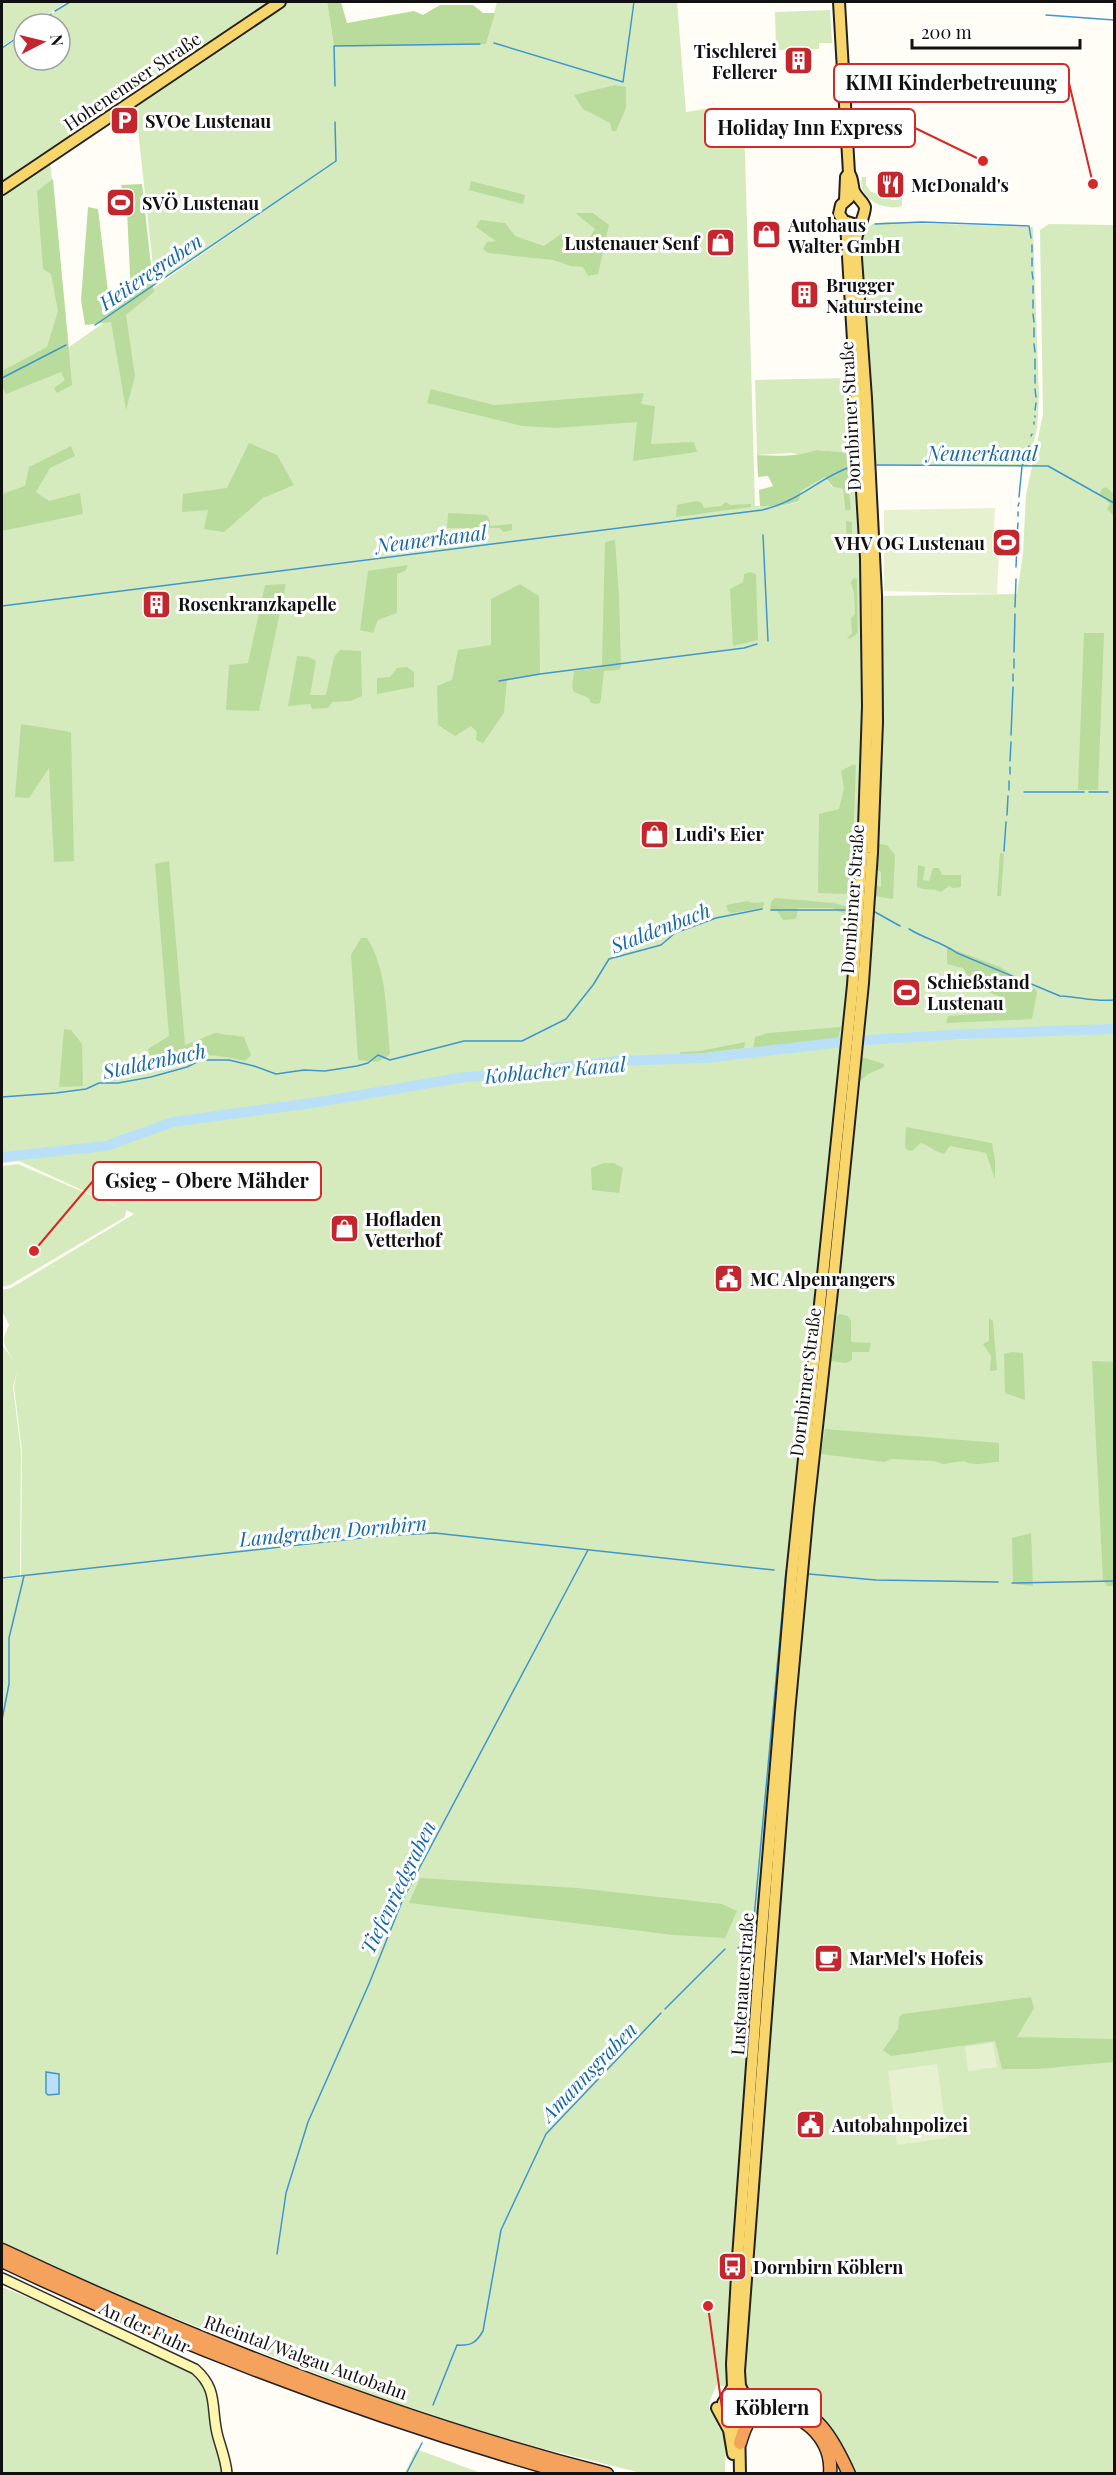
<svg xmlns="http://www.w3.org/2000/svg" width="1116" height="2475" font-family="'Playfair Display',serif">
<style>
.green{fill:#d5ebbd}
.forest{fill:#b9dc9c}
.pitch{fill:#e6f2cf}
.water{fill:#b9e0f7;stroke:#3f96cf;stroke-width:1.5}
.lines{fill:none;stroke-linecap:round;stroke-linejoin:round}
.stream{stroke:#3f96cf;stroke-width:1.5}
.river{stroke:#b9e0f7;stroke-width:10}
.secondary-casing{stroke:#333;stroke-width:12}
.primary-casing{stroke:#222;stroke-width:14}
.highway-casing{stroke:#222;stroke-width:15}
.secondary{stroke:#fff6b0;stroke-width:9}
.primary{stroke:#f9d66b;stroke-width:10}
.highway{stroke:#f5a25d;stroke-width:12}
.labels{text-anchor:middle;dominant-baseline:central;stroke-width:6;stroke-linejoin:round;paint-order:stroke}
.poi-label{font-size:18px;font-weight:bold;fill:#111;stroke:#fff;text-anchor:start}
.street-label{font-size:18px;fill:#111;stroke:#fff}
.water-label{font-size:20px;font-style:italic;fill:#1768a6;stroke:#fff}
.leader{fill:none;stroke:#d62828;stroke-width:2}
.callout-dot{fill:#d62828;stroke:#fff;stroke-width:2}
.callout{fill:#fff;stroke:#d62828;stroke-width:2}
.callout-label{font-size:20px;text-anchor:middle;font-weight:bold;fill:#111}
</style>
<rect width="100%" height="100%" fill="#fffdf5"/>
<!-- green -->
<g class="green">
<polygon points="2,2 66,2 34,24 24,24 24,31 2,47"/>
<path d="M70 2H327L334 46 486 44 497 2H634L630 34 635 2H677L686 112 717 107 718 119 741 118 745 152 755 506C768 506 787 506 799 502L801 491 825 477 832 487 843 489 845 510 852 453 816 450 803 455 791 453 757 455 755 380 852 378 871 596 1017 594 1023 554 1026 495 1043 414 1040 230 1049 224 1114 225V1026L978 1030 844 1039V1045L1114 1032V2473H857L832 2427 806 2403 717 2385C701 2416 713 2407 722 2431 727 2444 725 2460 725 2473H641L533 2446 412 2411 109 2292 2 2243V1579L21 1577 22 1451 14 1387 17 1372 13 1387 21 1451 20 1575 2 1577V1345L15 1362C4 1346 0 1343 9 1325L2 1311V1290L11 1288 134 1214 126 1210 125 1217 10 1285 2 1287V1166L18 1164 123 1209 19 1161 2 1163V193L50 160 69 347 274 204 155 284 135 103 2 184V48L24 33V60H60V24H37Z"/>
<polygon points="830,10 832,43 819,43 819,49 776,50 775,12"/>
<path d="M862 177H866V185L871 192 890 196 891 200H899L900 196H902V206C885 212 856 198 862 177Z"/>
<polygon points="885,222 1033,227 1039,396 1037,429 1028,466 873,465 860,235 872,224"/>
<path d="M2 2287C35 2301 190 2360 204 2384 216 2406 220 2448 223 2473H2Z"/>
<polygon points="416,2449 481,2473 405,2473"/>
</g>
<!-- forest -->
<g class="forest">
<polygon points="327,2 341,2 347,23 414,11 423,15 440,5 473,5 483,13 495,13 486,44 334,46"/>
<polygon points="615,85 626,87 626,108 616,131 612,131 610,123 583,109 574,95"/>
<polygon points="53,179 72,385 57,393 54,388 65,380 61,372 6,394 2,387 2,371 47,347 58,311 51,274 43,269 37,191"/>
<polygon points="471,181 525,195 523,204 469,190"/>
<polygon points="142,184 154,292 126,315 135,376 126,410 111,322 85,325 81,300 88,207 98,209 110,308 131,295 127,211 121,185"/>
<path d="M575 213H593L609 225 598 274 588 276 583 267 571 266 553 260 488 253 483 249 487 242 496 241 476 227 480 220 505 223 515 236 544 246 561 234 570 238 569 246C584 250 588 240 595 229Z"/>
<polygon points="431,389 494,405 644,393 641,404 655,406 651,444 694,442 697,452 633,461 637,422 557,428 522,426 427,403"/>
<polygon points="249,443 277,455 294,485 263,498 224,532 204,529 208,510 182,512 183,494 227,488"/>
<polygon points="71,446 75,456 50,468 36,492 49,501 80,493 83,514 2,531 2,494 25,486 29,467"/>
<path d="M816 450 853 453 848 483 851 510H845L843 489 833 487 825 477 801 491 799 501C787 506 773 506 760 506L759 490 773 486 768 476 758 477 757 455C777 456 798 457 816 450Z"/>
<polygon points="1106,487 1114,494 1114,516 1107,509 1110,504 1100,494 1102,489"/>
<polygon points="696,501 702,503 704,508 721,506 726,502 730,505 751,504 751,507 676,517 677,505"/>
<polygon points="448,513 487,515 490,521 490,526 512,524 512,530 503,532 500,528 447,528"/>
<polygon points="846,521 852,522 852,547 847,545"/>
<polygon points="615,540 619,597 621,667 619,670 604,671 601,699 600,703 595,704 590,702 589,698 574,692 572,687 574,671 599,668 602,664 605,542"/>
<polygon points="408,565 405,571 397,574 397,613 378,620 373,633 360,630 368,571"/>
<polygon points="750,572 756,574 758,640 733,646 730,589 743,582 744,574"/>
<polygon points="853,578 857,579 858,633 850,639 847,637 852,634 851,618 855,614 854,592 851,583"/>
<polygon points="286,584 259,711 226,710 229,665 248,663 265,585"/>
<polygon points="520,584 539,596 540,674 507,680 504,713 483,743 476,740 477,732 471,726 455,736 438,725 437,686 452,680 458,650 491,645 491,599"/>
<polygon points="1084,633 1104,633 1098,790 1078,790"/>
<polygon points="340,650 361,651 362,696 351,701 332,702 328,708 312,709 310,704 288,706 297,656 309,657 316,661 310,695 326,695 334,657"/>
<polygon points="407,667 414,672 414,687 377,694 377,678 390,677 397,668"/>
<polygon points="21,724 71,732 74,861 54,862 49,768 29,798 15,797"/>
<polygon points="852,765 856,765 851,894 818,893 819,814 839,809 844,788 841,771"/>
<polygon points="879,844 887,845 895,855 893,899 875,896 876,885 881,887 881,872 876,869"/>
<polygon points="1000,853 1004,854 1001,896 997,896"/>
<path d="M169 861 185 1045 215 1033 244 1037 251 1055 245 1061C227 1057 208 1052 189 1058 175 1062 170 1068 154 1068L148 1049 169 1036 155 864Z"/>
<path d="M918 865 925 867 923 880 929 881 933 868H939L942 875H961V887L953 888 949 886 941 892C933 888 926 891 917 887Z"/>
<polygon points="775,898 834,903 849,907 852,912 852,917 832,908 798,908 796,919 783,920 777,911 770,911 771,902"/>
<polygon points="747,901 754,903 764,902 763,908 731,913 728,911 726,905"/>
<path d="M361 938H367C388 971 386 1016 390 1054L378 1062 358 1060 351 955Z"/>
<polygon points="947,947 1000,967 1034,988 1037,992 1032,1019 946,1023 948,1016 1004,1012 1004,998 975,987 963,968 947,964"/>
<polygon points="841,1027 838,1038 753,1048 755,1037 768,1033"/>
<polygon points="64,1029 71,1030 82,1044 83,1086 59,1087"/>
<polygon points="745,1042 744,1048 681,1056 680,1052 700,1051"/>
<polygon points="862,1057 884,1064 884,1067 868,1074 860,1081"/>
<path d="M906 1127 992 1143 995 1161V1179L986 1153 950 1146 944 1154C935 1152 930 1146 921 1143L912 1151 907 1150 905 1147Z"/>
<polygon points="604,1163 614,1163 623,1168 619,1193 592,1190 591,1168"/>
<polygon points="839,1314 848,1316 851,1321 851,1342 871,1343 869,1352 852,1352 852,1360 846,1363 831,1361 837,1317"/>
<polygon points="989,1318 993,1321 997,1370 990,1371 991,1356 983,1344 989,1341"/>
<polygon points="1012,1352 1023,1353 1025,1400 1005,1393 1004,1354"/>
<polygon points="1092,1361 1114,1362 1114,1586 1107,1586 1103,1580"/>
<path d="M825 1429 999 1443V1462C987 1462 974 1467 964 1461L943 1464 934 1461 891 1459 885 1462 821 1454Z"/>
<polygon points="1031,1533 1033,1586 1013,1584 1012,1538"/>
<polygon points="420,1878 577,1888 722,1904 737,1911 725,1938 674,1935 409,1903"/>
<polygon points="1031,1997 1034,2008 1017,2037 1114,2039 1114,2062 1037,2069 1002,2069 995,2041 891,2056 883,2050 898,2029 899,2017 903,2014"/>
</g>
<!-- pitch -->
<g class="pitch">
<polygon points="995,508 993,548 999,553 997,594 884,591 884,510"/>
<polygon points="993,2043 997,2067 968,2071 965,2047"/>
<polygon points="937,2064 947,2138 897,2145 888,2071"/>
</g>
<!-- water -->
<polygon class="water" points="46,2072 59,2074 59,2094 48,2095 46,2093"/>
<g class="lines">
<!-- stream -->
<g class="stream">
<polyline points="55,11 70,2"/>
<polyline points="1046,15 1114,20"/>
<polyline points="37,24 51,14"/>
<polyline points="494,43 623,82 634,2"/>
<polyline points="2,48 24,33"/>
<polyline points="335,86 334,46 480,44"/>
<polyline points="875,224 922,222 1029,226 1031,238"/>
<polyline points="1032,245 1032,252"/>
<polyline points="1032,258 1032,266"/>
<polyline points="1032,272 1033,279"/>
<polyline points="1033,286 1033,293"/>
<polyline points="1033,300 1033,308"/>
<polyline points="1033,314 1034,322"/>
<polyline points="95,325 336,161 335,122"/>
<polyline points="1034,328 1034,337"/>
<polyline points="1034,344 1035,352"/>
<polyline points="1035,359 1035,369"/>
<polyline points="1035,375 1035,383"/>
<polyline points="2,378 66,345"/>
<polyline points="1035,389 1036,397"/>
<polyline points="1035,410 1036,403"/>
<polyline points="1035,417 1035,416"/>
<polyline points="1034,424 1034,422"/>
<polyline points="1031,436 1032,434"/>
<polyline points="1028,449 1029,446"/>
<polyline points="877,465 1048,466 1114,503"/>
<polyline points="1019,497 1022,466 1025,459"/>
<polyline points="1018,506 1019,503"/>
<polyline points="1018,516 1018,512"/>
<polyline points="763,535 768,641"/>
<polyline points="1017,535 1018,523"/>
<polyline points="1016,567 1017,542"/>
<path d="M2 606 762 510C799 502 821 476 853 466"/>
<polyline points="1015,607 1016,579"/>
<polyline points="1014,652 1015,614"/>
<polyline points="1014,668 1014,659"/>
<polyline points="499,681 540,674 744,648 757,644"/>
<polyline points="1013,681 1013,674"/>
<polyline points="1011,735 1013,687"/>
<polyline points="1010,761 1011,742"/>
<polyline points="1010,774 1010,767"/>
<polyline points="1009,790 1009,781"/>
<polyline points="1024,792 1084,792"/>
<polyline points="1089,792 1108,792"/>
<polyline points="1007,815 1008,796"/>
<polyline points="1004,851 1006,822"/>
<polyline points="771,910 852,910"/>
<polyline points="875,912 900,926"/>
<path d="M909 929C925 939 942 942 957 953L1060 996C1081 997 1093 1002 1114 1000"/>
<polyline points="2,1097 56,1093 86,1089 99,1083 118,1083 151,1077 187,1067 201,1060 229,1060 254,1066 276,1074 304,1070 325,1071 357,1066 368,1063 378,1055 390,1060 464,1041 522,1041 566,1019 593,985 609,959 661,945 675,933 716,918 762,909"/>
<polyline points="809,1574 876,1580 998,1582"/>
<polyline points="2,1578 379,1536 435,1533 774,1570"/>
<polyline points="1012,1583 1114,1581"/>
<polyline points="2,1720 9,1684 9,1638 24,1576"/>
<polyline points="738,1948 752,1940 786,1571"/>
<polyline points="665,2009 725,1949"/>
<polyline points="277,2254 286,2193 308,2122 369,1984 403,1899 588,1550"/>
<path d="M433 2405 457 2345C471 2346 476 2343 483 2331L501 2230 546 2134 661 2013"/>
<polyline points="406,2474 422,2443"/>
</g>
<!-- river -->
<polyline class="river" points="2,1157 106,1146 173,1122 326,1101 459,1078 618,1061 705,1058 852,1041 967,1034 1114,1029"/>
<defs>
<path id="secondary" d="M2 2278 195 2369C218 2389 211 2406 217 2433 220 2446 226 2459 227 2474"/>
<g id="primary">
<polyline points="839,2 849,173 846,177 845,200"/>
<polyline points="2,189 280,2"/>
<polyline points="849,198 841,205 839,214 844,221 853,224"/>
<polyline points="717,2408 729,2430 733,2454"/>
<polyline points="733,2434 732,2422 724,2409 723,2403 733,2387 732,2364 738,2258 760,1954 792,1575 853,985 864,828 868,706 866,558 846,223"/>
<path d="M740 2474 739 2422 747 2411 749 2404 740 2386 739 2371 789 1713 808 1508 833 1282 863 983 872 853 877 722 876 595 866 398 855 244C856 233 866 213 865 207 863 201 857 198 854 191 852 184 853 178 849 173"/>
</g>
<g id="highway">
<path d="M2 2250C196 2341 398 2421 607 2474"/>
<path d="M2 2261C185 2348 374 2419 570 2474"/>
<path d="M748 2402C758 2403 767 2402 776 2403 817 2407 834 2441 849 2474"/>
<path d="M747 2411C787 2402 834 2430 830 2474"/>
<path d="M740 2443C745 2427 747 2417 765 2413"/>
</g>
</defs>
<!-- secondary casing -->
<use href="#secondary" class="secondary-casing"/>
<!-- primary casing -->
<use href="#primary" class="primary-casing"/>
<!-- highway casing -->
<use href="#highway" class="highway-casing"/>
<!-- secondary -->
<use href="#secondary" class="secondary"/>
<!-- primary -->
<use href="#primary" class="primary"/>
<!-- highway -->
<use href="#highway" class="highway"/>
</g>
<!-- icons -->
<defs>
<symbol id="building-square" viewBox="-11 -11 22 22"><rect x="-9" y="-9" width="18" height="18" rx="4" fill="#c4262e" stroke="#fff"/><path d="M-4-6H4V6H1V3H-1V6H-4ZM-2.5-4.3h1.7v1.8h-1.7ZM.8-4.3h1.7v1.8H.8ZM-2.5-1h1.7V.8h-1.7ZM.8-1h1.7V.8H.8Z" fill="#fff"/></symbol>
<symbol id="parking-square" viewBox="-11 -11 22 22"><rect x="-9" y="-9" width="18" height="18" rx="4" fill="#c4262e" stroke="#fff"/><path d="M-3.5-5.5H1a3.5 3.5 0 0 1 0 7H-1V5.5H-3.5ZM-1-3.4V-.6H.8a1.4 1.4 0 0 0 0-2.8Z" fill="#fff"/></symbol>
<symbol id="restaurant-square" viewBox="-11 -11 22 22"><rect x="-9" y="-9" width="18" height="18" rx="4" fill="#c4262e" stroke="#fff"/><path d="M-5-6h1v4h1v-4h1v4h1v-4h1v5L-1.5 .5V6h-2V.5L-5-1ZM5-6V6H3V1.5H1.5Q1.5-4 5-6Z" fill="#fff"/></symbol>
<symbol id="stadium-square" viewBox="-11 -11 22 22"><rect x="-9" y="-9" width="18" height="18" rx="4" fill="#c4262e" stroke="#fff"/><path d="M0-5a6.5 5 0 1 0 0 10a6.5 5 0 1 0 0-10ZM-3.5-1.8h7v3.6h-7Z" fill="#fff"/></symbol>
<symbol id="shop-square" viewBox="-11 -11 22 22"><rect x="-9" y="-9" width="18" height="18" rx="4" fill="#c4262e" stroke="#fff"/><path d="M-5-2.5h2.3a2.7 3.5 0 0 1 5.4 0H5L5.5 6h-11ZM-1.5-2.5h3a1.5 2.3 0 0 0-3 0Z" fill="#fff"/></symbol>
<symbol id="civic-square" viewBox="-11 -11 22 22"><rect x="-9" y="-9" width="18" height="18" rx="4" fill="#c4262e" stroke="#fff"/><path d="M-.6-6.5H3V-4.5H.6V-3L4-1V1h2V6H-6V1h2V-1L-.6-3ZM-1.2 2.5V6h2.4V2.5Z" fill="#fff"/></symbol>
<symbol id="cafe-square" viewBox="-11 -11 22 22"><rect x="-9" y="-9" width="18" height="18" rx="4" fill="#c4262e" stroke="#fff"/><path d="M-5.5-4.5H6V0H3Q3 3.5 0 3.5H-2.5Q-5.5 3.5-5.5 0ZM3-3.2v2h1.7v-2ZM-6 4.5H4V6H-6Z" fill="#fff"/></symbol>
<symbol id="bus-square" viewBox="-11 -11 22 22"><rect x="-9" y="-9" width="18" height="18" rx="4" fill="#c4262e" stroke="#fff"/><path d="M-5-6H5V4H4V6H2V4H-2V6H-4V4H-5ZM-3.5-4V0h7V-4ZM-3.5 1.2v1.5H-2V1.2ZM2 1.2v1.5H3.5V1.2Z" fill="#fff"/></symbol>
</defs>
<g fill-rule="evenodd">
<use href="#building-square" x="782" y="44" width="33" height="33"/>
<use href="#parking-square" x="108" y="104" width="33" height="33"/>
<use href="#restaurant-square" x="874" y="168" width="33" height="33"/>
<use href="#stadium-square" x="104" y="186" width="33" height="33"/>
<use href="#shop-square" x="750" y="218" width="33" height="33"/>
<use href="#shop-square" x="704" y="226" width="33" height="33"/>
<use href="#building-square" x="788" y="278" width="33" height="33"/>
<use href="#stadium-square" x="990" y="526" width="33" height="33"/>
<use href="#building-square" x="140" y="588" width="33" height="33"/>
<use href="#shop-square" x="638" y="818" width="33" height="33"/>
<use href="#stadium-square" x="890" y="976" width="33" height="33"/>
<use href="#shop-square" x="328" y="1212" width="33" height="33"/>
<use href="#civic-square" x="712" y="1262" width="33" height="33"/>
<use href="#cafe-square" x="812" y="1942" width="33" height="33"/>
<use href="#civic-square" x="794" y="2108" width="33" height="33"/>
<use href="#bus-square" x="716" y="2250" width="33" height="33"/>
</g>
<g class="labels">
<!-- poi labels -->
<g class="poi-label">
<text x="777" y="51" text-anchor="end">Tischlerei<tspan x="777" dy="21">Fellerer</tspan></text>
<text x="145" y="121">SVOe Lustenau</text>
<text x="911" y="185">McDonald's</text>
<text x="142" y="203">SVÖ Lustenau</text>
<text x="788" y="225">Autohaus<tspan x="788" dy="21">Walter GmbH</tspan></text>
<text x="699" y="243" text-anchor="end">Lustenauer Senf</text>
<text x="826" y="285">Brugger<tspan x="826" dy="21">Natursteine</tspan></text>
<text x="985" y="543" text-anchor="end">VHV OG Lustenau</text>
<text x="178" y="604">Rosenkranzkapelle</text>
<text x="675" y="834">Ludi's Eier</text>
<text x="927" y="982">Schießstand<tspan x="927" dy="21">Lustenau</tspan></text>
<text x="365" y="1219">Hofladen<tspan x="365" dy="21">Vetterhof</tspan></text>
<text x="750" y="1279">MC Alpenrangers</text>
<text x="849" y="1958">MarMel's Hofeis</text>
<text x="832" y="2125">Autobahnpolizei</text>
<text x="753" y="2267">Dornbirn Köblern</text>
</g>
<!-- street labels -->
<g class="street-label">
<text transform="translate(132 81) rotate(-34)">Hohenemser Straße</text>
<text transform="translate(850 416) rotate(-93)">Dornbirner Straße</text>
<text transform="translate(852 899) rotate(-86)">Dornbirner Straße</text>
<text transform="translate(805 1382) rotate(-83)">Dornbirner Straße</text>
<text transform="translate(742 1984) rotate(-86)">Lustenauerstraße</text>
<text transform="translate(145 2327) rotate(25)">An der Fuhr</text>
<text transform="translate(306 2357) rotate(20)">Rheintal/Walgau Autobahn</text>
</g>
<!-- water labels -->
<g class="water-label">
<text transform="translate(150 271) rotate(-34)">Heiteregraben</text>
<text x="982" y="452">Neunerkanal</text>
<text transform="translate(431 538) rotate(-7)">Neunerkanal</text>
<text transform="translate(660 927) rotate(-21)">Staldenbach</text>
<text transform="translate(154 1060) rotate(-12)">Staldenbach</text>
<text transform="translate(555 1069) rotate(-5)">Koblacher Kanal</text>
<text transform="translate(333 1530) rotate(-5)">Landgraben Dornbirn</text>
<text transform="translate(397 1887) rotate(-64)">Tiefenriedgraben</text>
<text transform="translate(588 2071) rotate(-46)">Amannsgraben</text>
</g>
</g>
<!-- callouts -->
<path class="leader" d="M1093 184L1069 83M983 161L915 128M34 1251L93 1181M708 2306L722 2408"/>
<g class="callout-dot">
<circle cx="1093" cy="184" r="6"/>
<circle cx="983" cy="161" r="6"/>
<circle cx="34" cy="1251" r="6"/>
<circle cx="708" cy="2306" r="6"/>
</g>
<g class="callout">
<rect x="834" y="64" width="235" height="38" rx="6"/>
<rect x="705" y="109" width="210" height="38" rx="6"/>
<rect x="93" y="1162" width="228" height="38" rx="6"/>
<rect x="722" y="2389" width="99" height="38" rx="6"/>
</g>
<g class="callout-label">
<text x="951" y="90">KIMI Kinderbetreuung</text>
<text x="810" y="135">Holiday Inn Express</text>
<text x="207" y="1188">Gsieg - Obere Mähder</text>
<text x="772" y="2415">Köblern</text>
</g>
<!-- border -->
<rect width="1116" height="2475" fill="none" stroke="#111111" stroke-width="6"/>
<!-- north arrow -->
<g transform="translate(42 42) rotate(83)"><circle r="28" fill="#ffffff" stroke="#a0a0a0" stroke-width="1.5"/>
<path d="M0-4.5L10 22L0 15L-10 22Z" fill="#c4262e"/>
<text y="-9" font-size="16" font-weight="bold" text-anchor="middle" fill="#111111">N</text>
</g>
<!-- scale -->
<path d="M912 39v9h168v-9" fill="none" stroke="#111111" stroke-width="3"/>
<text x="921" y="39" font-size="18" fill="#111111" stroke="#ffffff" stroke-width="4.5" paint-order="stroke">200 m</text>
</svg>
